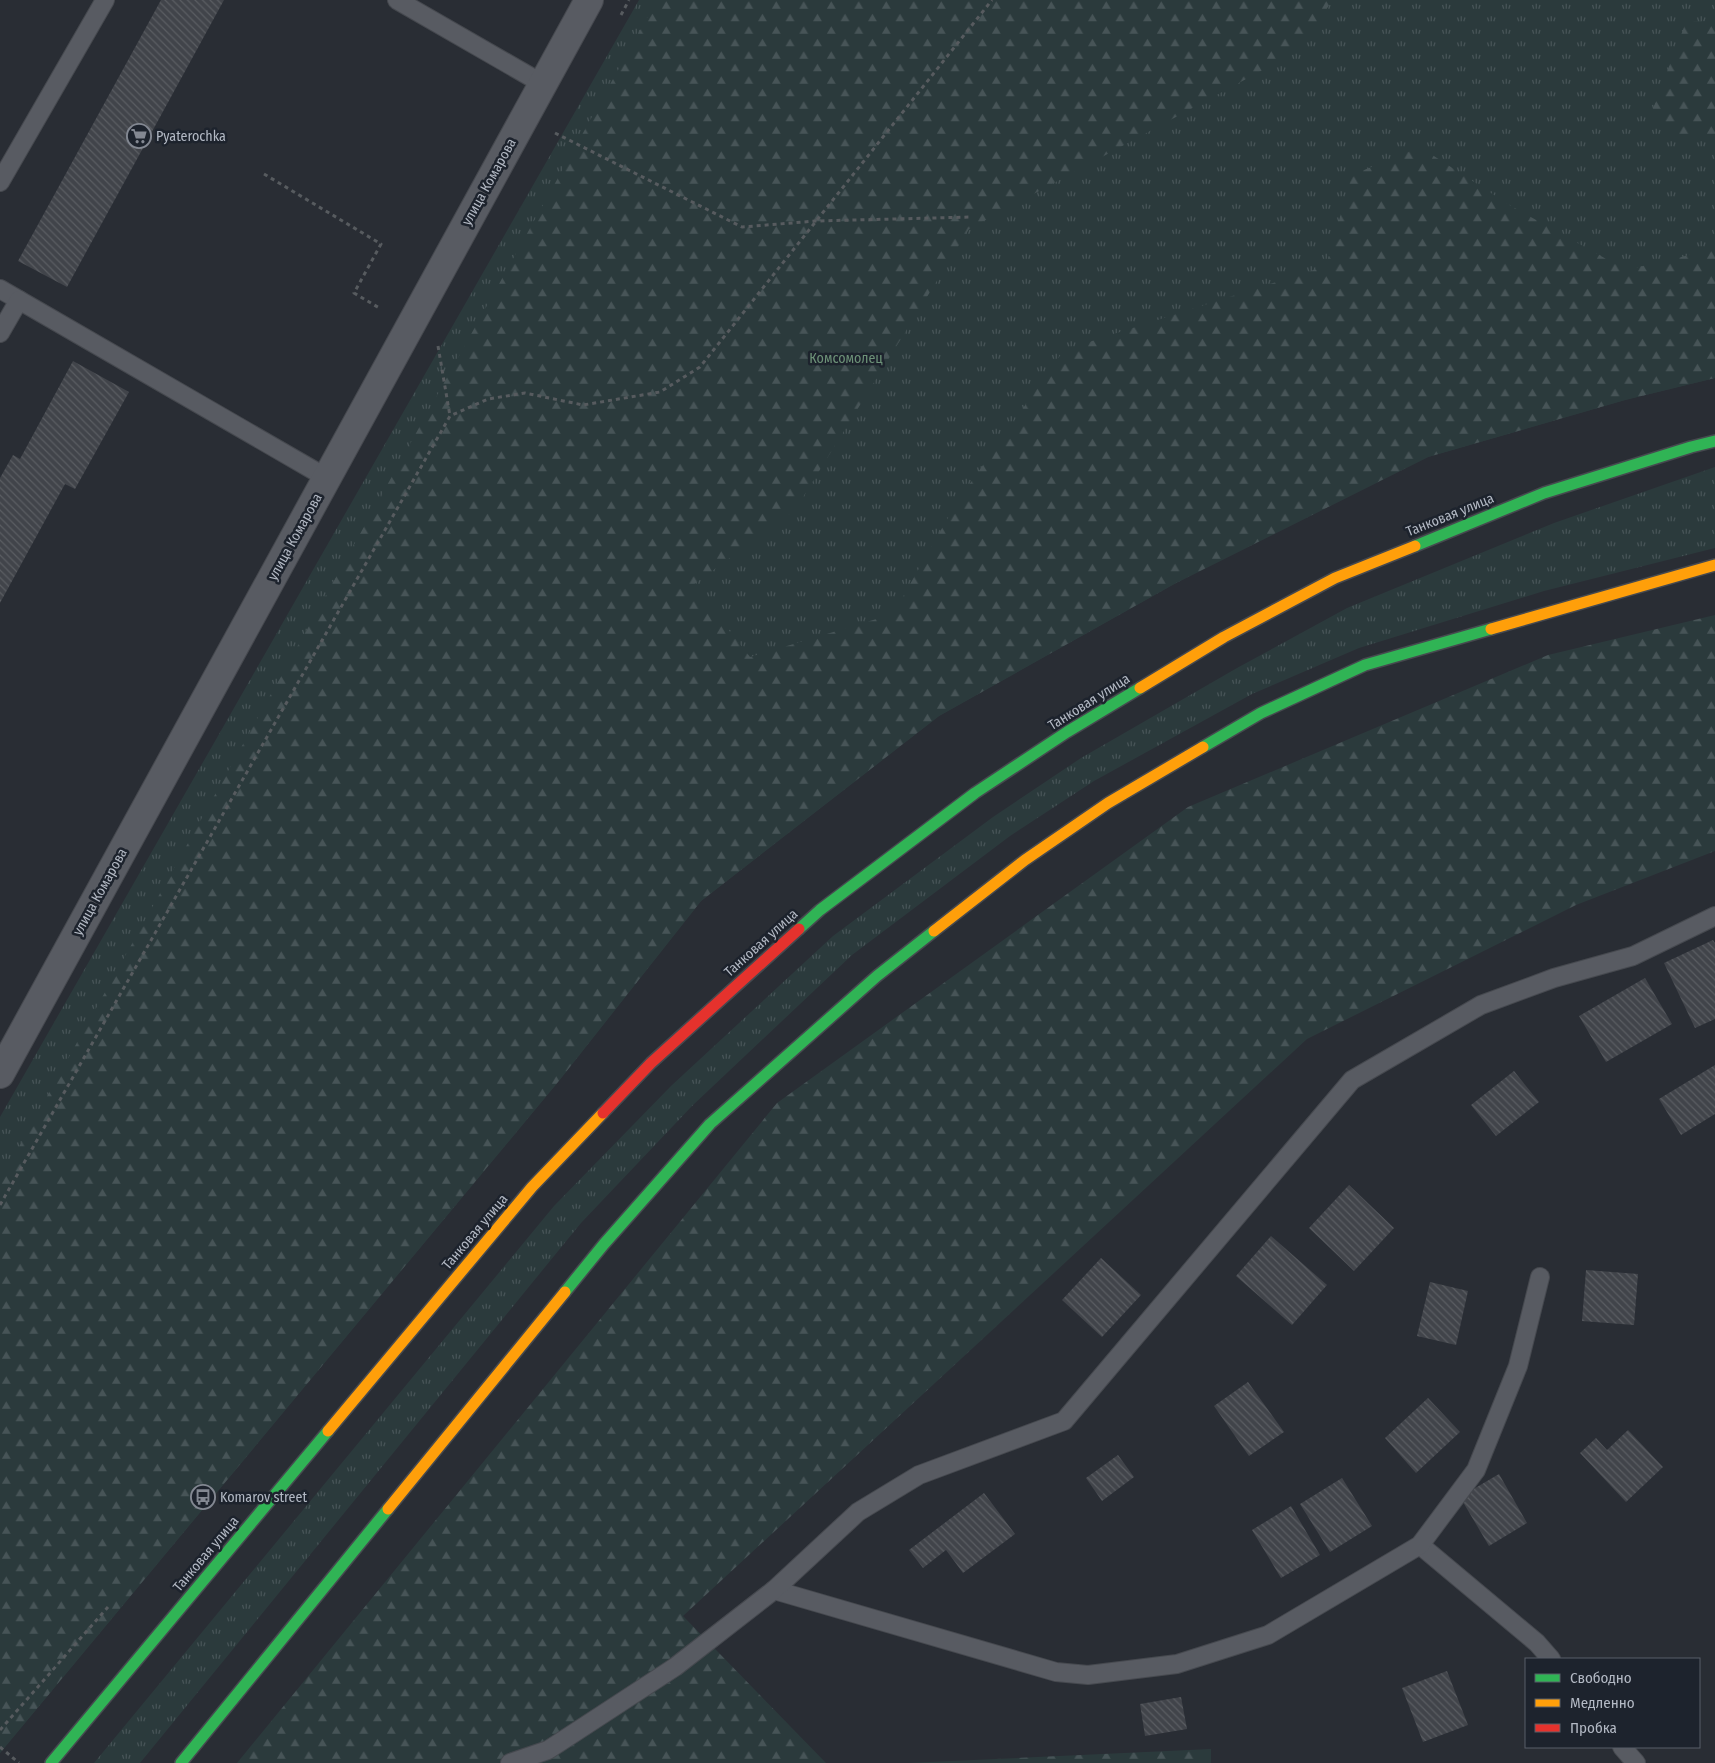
<svg xmlns="http://www.w3.org/2000/svg" width="1715" height="1763" font-family="'Fira Sans Condensed',sans-serif">
<style>
.grass{fill:url(#grass-tufts)}
.forest{fill:url(#forest-firs)}
.building{fill:url(#building-back-hatch)}
.lines{fill:none;stroke-linecap:round;stroke-linejoin:round}
.lane-casing{stroke:#46494f;stroke-width:20}
.street-casing{stroke:#46494f;stroke-width:30}
.fast-casing{stroke:#46494f;stroke-width:14}
.slow-casing{stroke:#46494f;stroke-width:14}
.jam-casing{stroke:#46494f;stroke-width:14}
.path{stroke:#575b5f;stroke-width:3;stroke-dasharray:4 4;stroke-linecap:butt}
.lane{stroke:#585b62;stroke-width:18}
.street{stroke:#585b62;stroke-width:28}
.fast{stroke:#30b455;stroke-width:11}
.slow{stroke:#ff9f0a;stroke-width:11}
.jam{stroke:#e5322d;stroke-width:11}
.labels{text-anchor:middle;dominant-baseline:central;stroke-width:5;stroke-linejoin:round;paint-order:stroke}
.poi-label{font-size:14px;fill:#b3b9c4;stroke:#1d232d;text-anchor:start}
.street-label{font-size:14px;fill:#b3b9c4;stroke:#1d232d}
.park-label{font-size:14px;fill:#6d9278;stroke:#1d232d}
</style>
<defs>
<pattern id="grass-tufts" width="24" height="20" patternUnits="userSpaceOnUse" patternTransform="scale(1.25)"><rect width="24" height="20" fill="#2b3a3c"/><path d="M3 7l-1-3M5 7V3M7 7l1-3M15 17l-1-3M17 17v-4M19 17l1-3" fill="none" stroke="#475457"/></pattern>
<pattern id="forest-firs" width="22" height="20" patternUnits="userSpaceOnUse" patternTransform="scale(1.25)"><rect width="22" height="20" fill="#2b3a3c"/><path d="M5 1l3.5 6h-7zM16 11l3.5 6h-7z" fill="#475457"/></pattern>
<pattern id="building-back-hatch" width="6" height="6" patternUnits="userSpaceOnUse" patternTransform="scale(1.25)"><rect width="6" height="6" fill="#41444a"/><path d="M-1 5l2 2M0 0l6 6M5-1l2 2" fill="none" stroke="#5a5d62"/></pattern>
</defs>
<rect width="100%" height="100%" fill="#292d34"/>
<!-- grass -->
<g class="grass">
<polygon points="639,0 1715,0 1715,378 1625,400 1428,457 1176,583 939,716 701,901 558,1082 0,1753 0,1117"/>
<polygon points="1715,467 1715,548 1544,591 1359,648 1252,694 1094,781 1010,836 852,955 692,1106 581,1223 140,1763 94,1763 554,1206 671,1086 833,936 993,817 1081,758 1237,668 1347,608 1554,523"/>
</g>
<!-- forest -->
<g class="forest">
<polygon points="657,0 1333,0 1294,53 969,229 795,510 693,585 750,657 893,614 957,502 1064,350 1326,266 1352,175 1420,147 1511,206 1626,270 1715,249 1715,378 1625,400 1428,457 1176,583 939,716 701,901 558,1082 0,1753 0,1181"/>
<polygon points="1715,21 1715,135 1684,141 1652,111 1686,22"/>
<polygon points="1715,615 1715,851 1576,905 1307,1039 683,1616 826,1763 237,1763 777,1103 1188,807 1548,655"/>
<polygon points="1211,1749 1211,1763 908,1763"/>
</g>
<!-- building -->
<g class="building">
<polygon points="161,0 224,0 67,287 18,261"/>
<polygon points="73,361 129,392 75,489 65,484 0,603 0,478 13,455 20,459"/>
<polygon points="1713,940 1715,943 1715,1019 1695,1028 1664,963"/>
<polygon points="1645,978 1672,1024 1606,1062 1579,1016"/>
<polygon points="1715,1065 1715,1114 1681,1135 1659,1099"/>
<polygon points="1514,1071 1539,1102 1496,1136 1471,1105"/>
<polygon points="1349,1185 1394,1228 1354,1271 1309,1228"/>
<polygon points="1271,1236 1327,1285 1292,1325 1236,1276"/>
<polygon points="1101,1258 1141,1295 1102,1337 1062,1300"/>
<polygon points="1586,1270 1638,1274 1634,1325 1582,1321"/>
<polygon points="1430,1282 1468,1291 1456,1345 1417,1336"/>
<polygon points="1248,1382 1284,1432 1249,1456 1214,1406"/>
<polygon points="1428,1398 1460,1432 1416,1473 1385,1438"/>
<polygon points="1628,1430 1663,1467 1626,1502 1580,1453 1596,1438 1607,1450"/>
<polygon points="1118,1455 1134,1477 1102,1501 1086,1478"/>
<polygon points="1499,1474 1527,1523 1489,1546 1460,1497"/>
<polygon points="1342,1478 1372,1526 1330,1552 1300,1504"/>
<polygon points="984,1493 1015,1534 963,1573 946,1550 923,1568 909,1550"/>
<polygon points="1291,1506 1320,1555 1281,1578 1252,1530"/>
<polygon points="1447,1671 1468,1725 1423,1742 1402,1688"/>
<polygon points="1181,1697 1187,1729 1145,1736 1140,1704"/>
</g>
<g class="lines">
<defs>
<g id="lane">
<polyline points="397,0 543,84"/>
<polyline points="0,182 105,0"/>
<polyline points="0,289 19,300"/>
<polyline points="0,333 19,300 327,478"/>
<polyline points="1420,1545 1537,1643 1551,1659"/>
<polyline points="774,1590 1056,1672 1088,1675 1177,1664 1268,1635 1420,1545 1476,1470 1518,1366 1540,1277"/>
<polyline points="1622,1747 1636,1763"/>
<polyline points="510,1763 548,1750 675,1667 774,1590 858,1512 919,1475 1064,1421 1352,1080 1481,1005 1554,978 1633,956 1715,916"/>
</g>
<polyline id="street" points="0,1074 589,0"/>
<g id="fast">
<polyline points="1415,546 1544,493 1691,447 1715,441"/>
<polyline points="1203,747 1261,713 1365,665 1491,629"/>
<polyline points="799,929 820,910 975,793 1067,732 1140,688"/>
<polyline points="565,1292 604,1244 710,1124 877,976 934,931"/>
<polyline points="51,1763 328,1431"/>
<polyline points="181,1763 388,1509"/>
</g>
<g id="slow">
<polyline points="1491,629 1715,565"/>
<polyline points="1140,688 1224,637 1335,578 1415,546"/>
<polyline points="934,931 1025,860 1108,803 1203,747"/>
<polyline points="328,1431 532,1187 603,1113"/>
<polyline points="388,1509 565,1292"/>
</g>
<polyline id="jam" points="603,1113 651,1063 799,929"/>
</defs>
<!-- lane casing -->
<use href="#lane" class="lane-casing"/>
<!-- street casing -->
<use href="#street" class="street-casing"/>
<!-- fast casing -->
<use href="#fast" class="fast-casing"/>
<!-- slow casing -->
<use href="#slow" class="slow-casing"/>
<!-- jam casing -->
<use href="#jam" class="jam-casing"/>
<!-- path -->
<g class="path">
<polyline points="621,15 629,0"/>
<polyline points="555,133 742,227 816,221 972,217"/>
<polyline points="264,174 381,244 354,293 381,309"/>
<polyline points="438,346 450,416"/>
<polyline points="0,1205 450,416 488,399 525,393 583,405 660,392 700,367 992,0"/>
<polyline points="0,1730 108,1607"/>
<polyline points="0,1747 19,1763"/>
</g>
<!-- lane -->
<use href="#lane" class="lane"/>
<!-- street -->
<use href="#street" class="street"/>
<!-- fast -->
<use href="#fast" class="fast"/>
<!-- slow -->
<use href="#slow" class="slow"/>
<!-- jam -->
<use href="#jam" class="jam"/>
</g>
<!-- icons -->
<defs>
<symbol id="supermarket-ring" viewBox="-11 -11 22 22"><circle r="9.5" fill="#1d232d" stroke="#838892" stroke-width="1.5"/><path d="M-6-5.5h2.5l.6 2H6L4.5 2H-2.5L-4.4-4H-6ZM-1.5 3.2a1.3 1.3 0 1 0 .1 0ZM3 3.2a1.3 1.3 0 1 0 .1 0Z" fill="#838892"/></symbol>
<symbol id="bus-ring" viewBox="-11 -11 22 22"><circle r="9.5" fill="#1d232d" stroke="#838892" stroke-width="1.5"/><path d="M-5-6H5V4H4V6H2V4H-2V6H-4V4H-5ZM-3.5-4V0h7V-4ZM-3.5 1.2v1.5H-2V1.2ZM2 1.2v1.5H3.5V1.2Z" fill="#838892"/></symbol>
</defs>
<g fill-rule="evenodd">
<use href="#supermarket-ring" x="125" y="122" width="28" height="28"/>
<use href="#bus-ring" x="189" y="1483" width="28" height="28"/>
</g>
<g class="labels">
<!-- poi labels -->
<g class="poi-label">
<text x="156" y="136">Pyaterochka</text>
<text x="220" y="1497">Komarov street</text>
</g>
<!-- street labels -->
<g class="street-label">
<text transform="translate(489 182) rotate(-61)">улица Комарова</text>
<text transform="translate(1450 515) rotate(-22)">Танковая улица</text>
<text transform="translate(295 537) rotate(-61)">улица Комарова</text>
<text transform="translate(1089 702) rotate(-32)">Танковая улица</text>
<text transform="translate(100 892) rotate(-61)">улица Комарова</text>
<text transform="translate(761 943) rotate(-42)">Танковая улица</text>
<text transform="translate(475 1232) rotate(-50)">Танковая улица</text>
<text transform="translate(206 1554) rotate(-50)">Танковая улица</text>
</g>
<!-- park labels -->
<g class="park-label">
<text x="846" y="358">Комсомолец</text>
</g>
</g>
<!-- legend -->
<rect x="1525" y="1658" width="175" height="90" fill="#1d232d" stroke="#595f69"/>
<rect x="1535" y="1674" width="25" height="8" fill="#30b455" stroke="#595f69"/>
<text x="1570" y="1683" font-size="15" fill="#b3b9c4">Свободно</text>
<rect x="1535" y="1699" width="25" height="8" fill="#ff9f0a" stroke="#595f69"/>
<text x="1570" y="1708" font-size="15" fill="#b3b9c4">Медленно</text>
<rect x="1535" y="1724" width="25" height="8" fill="#e5322d" stroke="#595f69"/>
<text x="1570" y="1733" font-size="15" fill="#b3b9c4">Пробка</text>
</svg>
